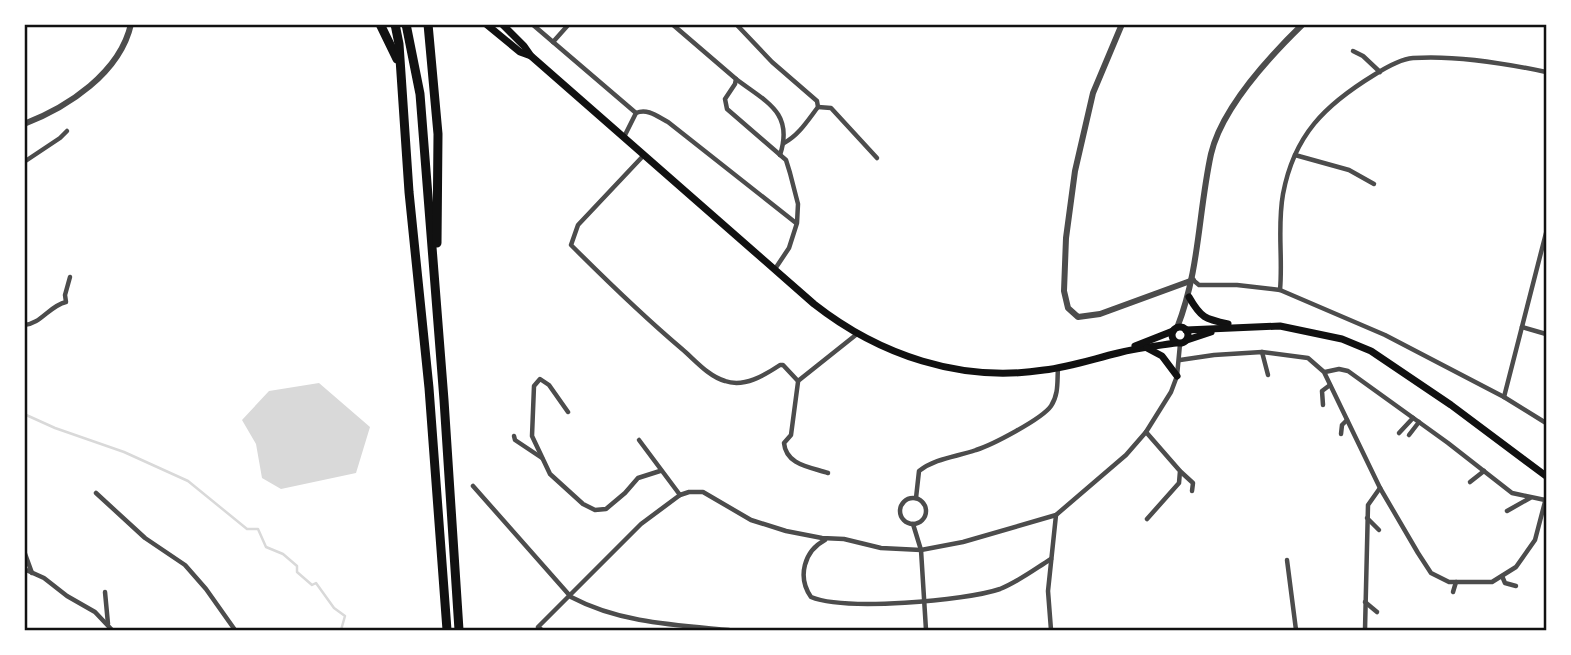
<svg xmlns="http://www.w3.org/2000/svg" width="1571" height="655" font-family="Spectral,serif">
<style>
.water{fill:#d9d9d9}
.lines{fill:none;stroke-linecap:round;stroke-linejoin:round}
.stream{stroke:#d9d9d9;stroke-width:2.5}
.minor{stroke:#4c4c4c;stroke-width:4.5}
.tertiary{stroke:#4c4c4c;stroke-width:6}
.secondary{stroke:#111;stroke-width:7}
.motorway{stroke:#111;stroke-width:9}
.neatline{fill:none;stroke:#111;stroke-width:2.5}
</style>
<rect width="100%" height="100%" fill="#fff"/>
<!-- water -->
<polygon class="water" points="319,383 370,427 356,473 281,489 262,478 256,444 242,420 269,391"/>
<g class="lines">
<!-- stream -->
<polyline class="stream" points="24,414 55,428 124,452 188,481 247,529 258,529 266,547 283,554 297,566 297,572 312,585 316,583 334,608 345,616 341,630"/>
<!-- minor -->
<g class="minor">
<polyline points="532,24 636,113"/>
<polyline points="672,24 736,79 735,84 725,99 727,109 786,160 790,173 798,204 797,223 789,248 775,269"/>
<path d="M736 24 772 62 817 101 818 107C808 120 799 135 784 143"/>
<polyline points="553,42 569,24"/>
<polyline points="1353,51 1363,56 1380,72"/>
<path d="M736 79C766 102 794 112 780 155"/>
<polyline points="818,107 831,108 877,158"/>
<path d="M624 137 636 113C648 108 658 117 668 122L796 223"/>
<path d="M644 155 578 225 571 245C607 281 643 316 682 349 695 360 708 376 725 381 744 388 765 375 780 365H783L798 381 857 334"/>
<polyline points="1295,155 1349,170 1374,184"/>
<polyline points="24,162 60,138 67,131"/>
<polyline points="1193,280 1199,285 1237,285 1280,290 1385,335 1504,397 1546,423"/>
<path d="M1280 290C1283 258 1277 227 1283 194 1294 135 1325 105 1374 75 1385 68 1401 59 1413 58 1457 55 1504 63 1546 72"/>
<path d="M24 325C41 324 49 306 66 302L65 295 70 277"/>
<polyline points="1522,327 1546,334"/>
<polyline points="1262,352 1268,375"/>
<polyline points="1180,360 1214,355 1262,352 1308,358 1324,372 1380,488 1418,553 1431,573 1449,582 1492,582 1516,567 1535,540 1546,498"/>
<polyline points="1325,372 1339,369 1348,371 1448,443 1512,493 1545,500"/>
<path d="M798 382 791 435 784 443C786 465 810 467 828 473"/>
<polyline points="1504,397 1546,233"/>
<polyline points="1323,405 1322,391 1330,385"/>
<polyline points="568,412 549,385 540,379 534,386 532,436 550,474 583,504 595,510 606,509 625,493 638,478 660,471"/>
<polyline points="1146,432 1180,471 1179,483 1147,519"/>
<polyline points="1399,433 1413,418"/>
<polyline points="1341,434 1342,425 1347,420"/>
<polyline points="1409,435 1419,422"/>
<polyline points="514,436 515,440 542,458"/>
<polyline points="639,440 680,495"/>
<polyline points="1181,472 1193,483 1192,491"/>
<polyline points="1470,482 1484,471"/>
<path d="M473 486 571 597C620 623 675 625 729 630"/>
<polyline points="96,493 145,538 185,565 206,589 235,630"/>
<circle cx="913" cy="511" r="13"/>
<path d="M916 498 919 471C936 458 956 457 976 450 992 445 1042 419 1051 406 1059 394 1057 381 1058 368"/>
<polyline points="1507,511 1530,498"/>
<polyline points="1367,518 1379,530"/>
<polyline points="913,524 921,550 926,630"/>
<path d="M825 540C804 551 797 577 811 597 844 611 965 601 1000 589 1018 582 1035 569 1051 559"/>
<polyline points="24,551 32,573"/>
<polyline points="1287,560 1296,630"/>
<polyline points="24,569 44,578 67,596 95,612 112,630"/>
<polyline points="1502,576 1505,583 1516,586"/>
<polyline points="105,592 108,624"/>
<polyline points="1453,592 1456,582"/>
<polyline points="1365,602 1377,612"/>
<polyline points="542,630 538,627 641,524 680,495 689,492 703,492 751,520 786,531 822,538 844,539 881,548 921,550 963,542 1056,515 1126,455 1146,432 1171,392 1177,376 1180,344"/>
<polyline points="1051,630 1048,591 1056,515"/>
<polyline points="1365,630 1368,505 1380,488"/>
</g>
<!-- tertiary -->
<g class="tertiary">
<polyline points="1122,24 1093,93 1075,171 1066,238 1064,291 1068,308 1078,317 1100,314 1193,280"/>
<path d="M24 124C68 107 120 73 131 24"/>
<path d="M1177 328C1200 269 1198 214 1211 154 1222 107 1269 57 1303 24"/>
</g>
<!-- secondary -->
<g class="secondary">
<polyline points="486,24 520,52 531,56"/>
<path d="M502 24 524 46 531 56 814 304C879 355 961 383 1044 370 1069 367 1093 359 1118 353 1137 348 1156 346 1176 343"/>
<path d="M1189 297C1201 318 1205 319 1228 324"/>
<circle cx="1180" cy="335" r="8"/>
<polyline points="1186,330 1280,326 1342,339 1371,351 1451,405 1546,476"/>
<polyline points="1187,340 1211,332"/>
<polyline points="1135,346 1173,331"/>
<polyline points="1147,348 1162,356 1177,376"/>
</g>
<!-- motorway -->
<g class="motorway">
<polyline points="380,24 397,59"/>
<polyline points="395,24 399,44 409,192 429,388 447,630"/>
<polyline points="406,24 420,94 444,400 459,630"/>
<polyline points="428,24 438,134 437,243"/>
</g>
</g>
<!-- border -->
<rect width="1571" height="655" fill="none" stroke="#ffffff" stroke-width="52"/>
<rect x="26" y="26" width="1519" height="603" class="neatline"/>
</svg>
